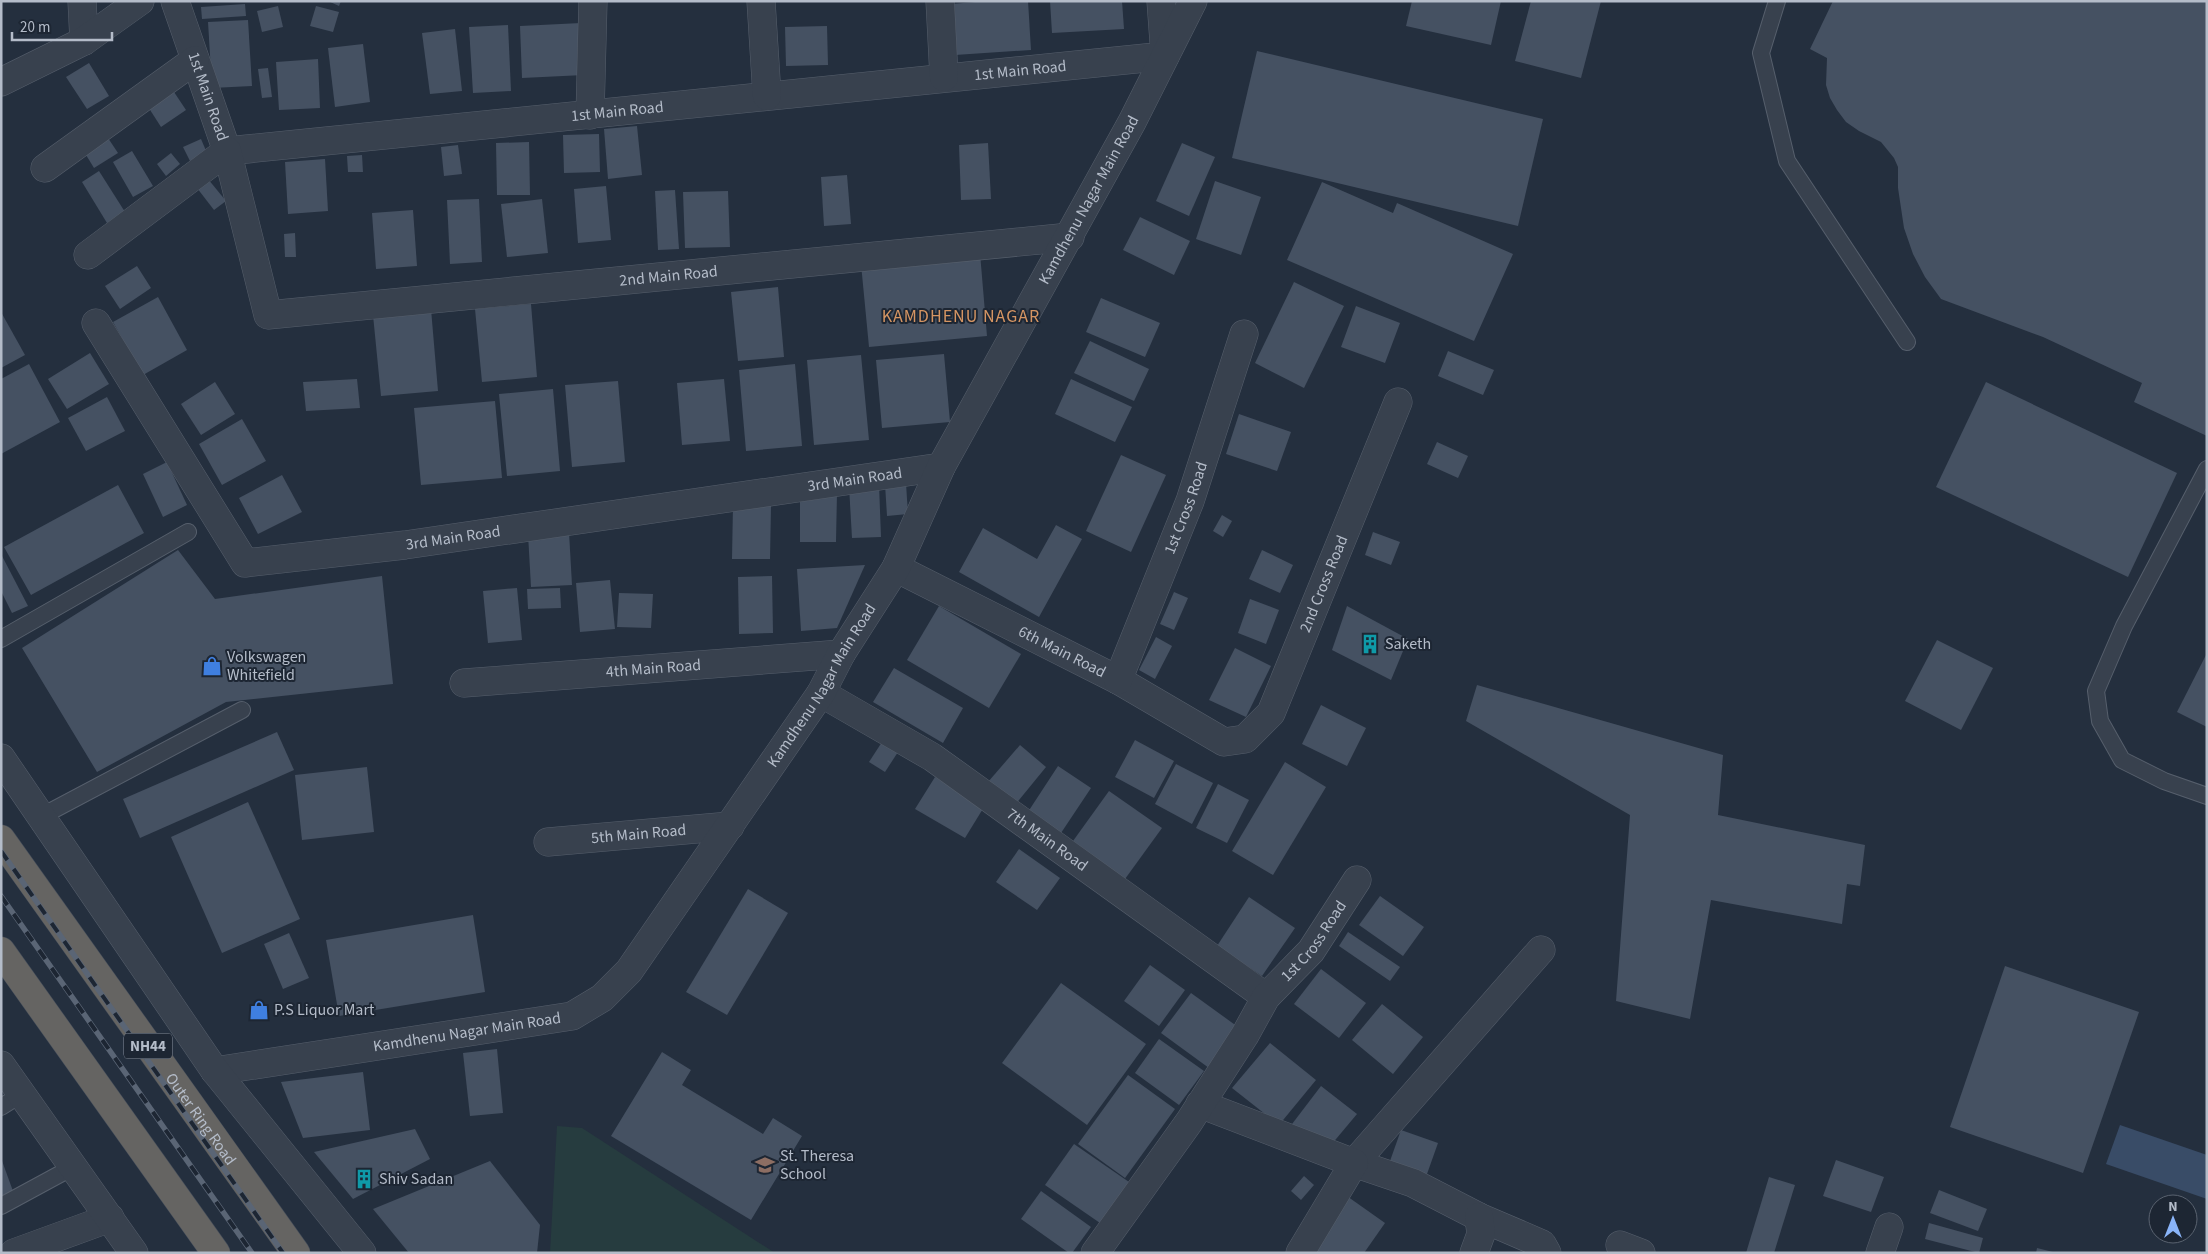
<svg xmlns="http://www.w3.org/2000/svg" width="2208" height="1254" font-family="'Source Sans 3',sans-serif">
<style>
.green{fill:#263c3f}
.water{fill:#394c67}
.building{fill:#455162}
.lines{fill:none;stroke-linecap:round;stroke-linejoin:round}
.service-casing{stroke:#565f6c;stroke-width:18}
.minor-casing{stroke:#565f6c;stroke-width:29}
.tertiary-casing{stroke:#565f6c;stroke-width:29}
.trunk-casing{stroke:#434c59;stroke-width:29}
.service{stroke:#38414e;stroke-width:16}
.minor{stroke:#38414e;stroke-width:28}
.tertiary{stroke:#38414e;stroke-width:28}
.trunk{stroke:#656462;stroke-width:28}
.rail-casing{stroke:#5a6575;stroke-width:5.5}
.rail{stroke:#1d2633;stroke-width:4;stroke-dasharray:11;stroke-linecap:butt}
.labels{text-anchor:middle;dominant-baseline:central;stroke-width:4;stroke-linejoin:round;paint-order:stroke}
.shield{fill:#1d2633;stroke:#878f9c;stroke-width:1}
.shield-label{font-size:15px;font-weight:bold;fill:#b4bcc9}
.street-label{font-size:16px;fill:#b4bcc9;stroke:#1d2633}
.poi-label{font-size:16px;fill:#b4bcc9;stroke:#1d2633;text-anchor:start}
.neighbourhood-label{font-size:18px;letter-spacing:1px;fill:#d59563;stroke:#1d2633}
</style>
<rect width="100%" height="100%" fill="#242f3e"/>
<!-- green -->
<polygon class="green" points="557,1126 582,1128 775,1253 550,1253"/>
<!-- water -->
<polygon class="water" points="2120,1125 2207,1155 2207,1199 2106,1164"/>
<!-- building -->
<g class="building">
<polygon points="328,1 341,1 339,6"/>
<polygon points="987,1 1028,1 1031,50 955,55 951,4"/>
<polygon points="1050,1 1122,1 1124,29 1052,33"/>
<polygon points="1412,1 1501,1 1491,45 1406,26"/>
<polygon points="1531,1 1601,1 1581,78 1515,61"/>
<polygon points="1833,1 2207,1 2207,436 2134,402 2142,383 2043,337 1941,299 1925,277 1913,254 1904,228 1898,188 1898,167 1894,158 1881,142 1859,131 1846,122 1837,110 1830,98 1826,85 1827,58 1810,49"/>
<polygon points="245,4 246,16 202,19 201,7"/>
<polygon points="278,6 283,27 262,32 257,11"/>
<polygon points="316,6 339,12 333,32 310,26"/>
<polygon points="248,20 252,86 212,88 208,22"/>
<polygon points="581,23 584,75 522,78 520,26"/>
<polygon points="508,25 511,91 473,93 469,27"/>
<polygon points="827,26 828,65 786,66 785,27"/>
<polygon points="455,29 462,91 430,94 422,33"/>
<polygon points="363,44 370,102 335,107 328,48"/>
<polygon points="1257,51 1543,119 1518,226 1232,158"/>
<polygon points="318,59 320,108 279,110 276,62"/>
<polygon points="89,63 109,96 87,109 66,77"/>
<polygon points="268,68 272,97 262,98 258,69"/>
<polygon points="170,86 186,110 161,127 145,102"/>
<polygon points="637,126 642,175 608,179 604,129"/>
<polygon points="599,134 600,172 564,173 563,135"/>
<polygon points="106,135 118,153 94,168 83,150"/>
<polygon points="201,139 207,153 190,161 183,147"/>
<polygon points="529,142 530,195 497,195 496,143"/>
<polygon points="988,143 991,199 961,200 959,145"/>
<polygon points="1182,143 1215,157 1189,216 1156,201"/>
<polygon points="458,145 462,174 444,176 441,147"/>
<polygon points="132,151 153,186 133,197 113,162"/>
<polygon points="171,153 180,164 166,176 157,164"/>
<polygon points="362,155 363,172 348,172 347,156"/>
<polygon points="325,159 328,211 288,214 285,162"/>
<polygon points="99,171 125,212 107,223 82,182"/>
<polygon points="847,175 851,224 824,226 821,177"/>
<polygon points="208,179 226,201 214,210 197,188"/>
<polygon points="1215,181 1261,197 1241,255 1196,239"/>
<polygon points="1322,182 1393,213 1397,203 1513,254 1474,341 1287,260"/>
<polygon points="606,186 611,240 578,243 574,189"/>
<polygon points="675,190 679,249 658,250 655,191"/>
<polygon points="728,191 730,247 685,248 683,192"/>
<polygon points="479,199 482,262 450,264 447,200"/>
<polygon points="542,199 548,253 507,257 501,204"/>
<polygon points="413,210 417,266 376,269 372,213"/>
<polygon points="1140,217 1190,241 1174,275 1123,250"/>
<polygon points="295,233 296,257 285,257 284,234"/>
<polygon points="980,253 987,336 869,347 861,264"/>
<polygon points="137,266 151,288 120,309 105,286"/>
<polygon points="1294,282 1344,306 1304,388 1255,363"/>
<polygon points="778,287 784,357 738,361 731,292"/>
<polygon points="158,297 187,350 143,375 113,322"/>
<polygon points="1101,298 1160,323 1145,357 1086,332"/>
<polygon points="531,304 537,377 482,382 475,309"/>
<polygon points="1356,306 1400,323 1385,363 1341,347"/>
<polygon points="431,309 438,391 381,396 373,315"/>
<polygon points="1,312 25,355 1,368"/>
<polygon points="1090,341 1149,369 1134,401 1074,373"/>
<polygon points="1448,351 1494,370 1483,395 1438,376"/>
<polygon points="90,353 109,384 67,409 48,379"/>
<polygon points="944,354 950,422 882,428 876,360"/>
<polygon points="861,355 869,440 814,445 807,360"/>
<polygon points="29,364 60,422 1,454 1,379"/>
<polygon points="795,364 802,446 746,451 739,370"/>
<polygon points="357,379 360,408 306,411 303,382"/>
<polygon points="724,379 730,441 682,445 677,383"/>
<polygon points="1071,379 1132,407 1115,442 1055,414"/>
<polygon points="618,381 625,462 572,467 565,385"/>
<polygon points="215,382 235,414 201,435 181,404"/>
<polygon points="1986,382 2177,473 2128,577 1936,487"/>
<polygon points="553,389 560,471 507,476 499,394"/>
<polygon points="107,397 125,431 86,451 68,418"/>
<polygon points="495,401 502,478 421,485 414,408"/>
<polygon points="1239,414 1291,432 1277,471 1226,454"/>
<polygon points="242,419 266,461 222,485 199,444"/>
<polygon points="1437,442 1468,456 1458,478 1427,464"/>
<polygon points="1121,455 1166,475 1131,552 1086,531"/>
<polygon points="167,462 187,505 163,517 143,474"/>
<polygon points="282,475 302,512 258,534 239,498"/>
<polygon points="906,483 908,514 887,516 885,484"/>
<polygon points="879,484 881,537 852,538 849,486"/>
<polygon points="118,485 144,533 31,595 4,547"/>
<polygon points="800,492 837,493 836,542 800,542"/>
<polygon points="733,505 771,506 770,559 732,559"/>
<polygon points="1222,515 1232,521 1223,537 1213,531"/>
<polygon points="1056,525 1082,539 1039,617 959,572 983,528 1037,559"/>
<polygon points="569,532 572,585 531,587 528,534"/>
<polygon points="1373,532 1400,542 1391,565 1365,555"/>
<polygon points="178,550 215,599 382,576 393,684 226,702 97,772 22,648"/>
<polygon points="1262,550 1293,565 1280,593 1249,579"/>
<polygon points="1,554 28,606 12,613 1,591"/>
<polygon points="865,565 837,628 801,631 797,569"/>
<polygon points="772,576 773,633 739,634 738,577"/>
<polygon points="610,580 615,629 580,632 576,583"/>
<polygon points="517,588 522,640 488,643 483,591"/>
<polygon points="560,588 561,608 528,609 527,589"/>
<polygon points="1174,592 1188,598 1174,630 1160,624"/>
<polygon points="619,593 653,594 651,628 617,627"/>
<polygon points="1250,599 1279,610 1266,644 1238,633"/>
<polygon points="939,606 1021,654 989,708 907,660"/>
<polygon points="1347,606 1408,639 1391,680 1332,650"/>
<polygon points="1156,637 1172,646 1155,679 1139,670"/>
<polygon points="1937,640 1993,668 1961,730 1905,701"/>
<polygon points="1235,648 1271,666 1246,717 1209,700"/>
<polygon points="2207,653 2207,727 2177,712"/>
<polygon points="894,668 963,708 943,743 873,702"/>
<polygon points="1477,685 1723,755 1718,815 1865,845 1860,886 1847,884 1842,924 1711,900 1690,1019 1616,1001 1630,815 1466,721"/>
<polygon points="1321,705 1366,728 1347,766 1302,744"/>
<polygon points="277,732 294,770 140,838 123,799"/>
<polygon points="1135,740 1174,761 1154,798 1115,777"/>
<polygon points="882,742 898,752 885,772 869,762"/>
<polygon points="1020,745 1046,767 1015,805 988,782"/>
<polygon points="1285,762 1326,787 1273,875 1232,851"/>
<polygon points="1176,764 1213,783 1192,824 1155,804"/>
<polygon points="1058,766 1091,788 1057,839 1024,818"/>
<polygon points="367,767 374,832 302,840 295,775"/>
<polygon points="935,777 984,807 965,838 915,809"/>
<polygon points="1218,784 1249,800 1227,843 1196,828"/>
<polygon points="1109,791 1162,828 1125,879 1073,841"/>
<polygon points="248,802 300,919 222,953 171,837"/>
<polygon points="1019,849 1060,878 1037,910 996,882"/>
<polygon points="748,889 788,913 727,1015 686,992"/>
<polygon points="1380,896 1424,927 1403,956 1359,925"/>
<polygon points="1249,897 1295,928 1262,976 1217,946"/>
<polygon points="473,915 485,992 339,1016 326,940"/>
<polygon points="1348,932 1400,967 1390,981 1339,946"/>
<polygon points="289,933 309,978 283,989 264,944"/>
<polygon points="1150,965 1185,990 1159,1026 1124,1001"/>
<polygon points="2005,966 2139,1012 2083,1173 1950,1127"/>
<polygon points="1321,969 1366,1003 1339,1038 1294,1004"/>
<polygon points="1061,983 1146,1044 1087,1125 1002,1063"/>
<polygon points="1191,993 1238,1027 1209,1068 1161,1033"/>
<polygon points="1382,1004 1423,1037 1393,1074 1352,1040"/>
<polygon points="1159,1039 1204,1071 1179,1105 1135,1073"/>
<polygon points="1270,1043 1316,1080 1279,1125 1232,1088"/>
<polygon points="497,1049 503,1113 470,1116 463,1053"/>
<polygon points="662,1052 691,1070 682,1085 763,1134 773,1118 802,1136 751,1220 611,1136"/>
<polygon points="363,1072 370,1130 303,1138 281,1082"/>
<polygon points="1128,1075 1175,1109 1125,1178 1078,1144"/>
<polygon points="1321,1086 1357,1114 1326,1151 1289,1128"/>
<polygon points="415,1129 430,1159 353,1199 314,1152"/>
<polygon points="1401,1130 1438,1143 1427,1174 1390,1161"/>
<polygon points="1074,1144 1129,1182 1100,1223 1045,1185"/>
<polygon points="1,1158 18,1205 1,1211"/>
<polygon points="1836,1160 1884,1177 1871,1212 1823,1196"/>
<polygon points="490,1161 540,1225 537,1253 409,1253 373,1209"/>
<polygon points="1304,1176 1314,1185 1301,1200 1291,1191"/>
<polygon points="1769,1177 1795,1185 1774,1253 1746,1253"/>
<polygon points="1939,1190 1987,1209 1978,1231 1930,1213"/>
<polygon points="1041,1191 1091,1227 1072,1253 1069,1253 1021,1219"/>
<polygon points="1344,1194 1385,1223 1364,1253 1302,1253"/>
<polygon points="1929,1223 1983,1238 1979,1253 1925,1239"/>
<polygon points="2037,1248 2053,1252 2052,1253 2036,1253"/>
</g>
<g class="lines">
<defs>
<g id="service">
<polyline points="1777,1 1761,53 1787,161 1907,342"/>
<polyline points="2207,469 2124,626 2096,691 2100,721 2122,760 2164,781 2207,796"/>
<polyline points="1,639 188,532"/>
<polyline points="42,816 242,710"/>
<polyline points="1,1107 20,1095"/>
<polyline points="1,1206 73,1167"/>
</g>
<g id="minor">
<polyline points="82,1 84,41"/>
<path id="s1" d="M175 1 227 151 1165 56 1161 1"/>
<polyline points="761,1 767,96"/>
<polyline points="940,1 944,77"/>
<polyline points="1,82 84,41 140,1"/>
<polyline points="590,115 593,1"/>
<polyline points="45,168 195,60"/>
<path id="s2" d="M88 255 227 151 268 315 1070 237"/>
<path id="s3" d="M96 323 245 563 405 545 941 467"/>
<path id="s4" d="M896 568 1118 680 1224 742 1245 739 1271 713 1398 402"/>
<path id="s5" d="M1118 680 1190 501 1244 334"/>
<path id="s6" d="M464 683 841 654"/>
<path id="s7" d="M821 693 932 757 1266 997"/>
<path id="s8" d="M548 842 730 826"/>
<polyline points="1541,950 1354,1163 1413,1183 1479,1217 1542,1244 1547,1253"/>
<path id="s9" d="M215 1071 572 1016 602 998 629 971 821 693 841 654 896 568 941 467 1132 122 1193 1"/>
<polyline points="1200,1104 1354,1163 1300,1253"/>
<polyline points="1620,1245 1641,1253"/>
<polyline points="14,1253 110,1218"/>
<path id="s10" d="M1095 1253 1189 1122 1245 1035 1266 997 1311 951 1357 880"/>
<polyline points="1474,1253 1481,1234 1479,1217"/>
<polyline points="1880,1253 1889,1227"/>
</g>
<g id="tertiary">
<polyline points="1,758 215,1071 362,1253"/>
<polyline points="1,1065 134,1253"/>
</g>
<g id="trunk">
<path id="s11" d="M1 839 296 1253"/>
<polyline points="1,951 216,1253"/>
</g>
</defs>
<!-- service casing -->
<use href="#service" class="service-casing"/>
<!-- minor casing -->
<use href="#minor" class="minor-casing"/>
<!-- tertiary casing -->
<use href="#tertiary" class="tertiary-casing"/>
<!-- trunk casing -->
<use href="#trunk" class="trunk-casing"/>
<!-- service -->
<use href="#service" class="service"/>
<!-- minor -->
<use href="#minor" class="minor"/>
<!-- tertiary -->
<use href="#tertiary" class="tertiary"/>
<!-- trunk -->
<use href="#trunk" class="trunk"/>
<defs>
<g id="rail">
<polyline points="1,851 283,1253"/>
<polyline points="1,896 252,1253"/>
</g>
</defs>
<!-- rail casing -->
<use href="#rail" class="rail-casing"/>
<!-- rail -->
<use href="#rail" class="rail"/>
</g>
<!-- icons -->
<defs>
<symbol id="building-bare" viewBox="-9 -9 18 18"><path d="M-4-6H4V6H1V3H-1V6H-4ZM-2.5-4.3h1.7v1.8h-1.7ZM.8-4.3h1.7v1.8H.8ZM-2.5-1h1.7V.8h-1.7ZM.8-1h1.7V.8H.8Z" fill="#0f9aa8" stroke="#1d2633" stroke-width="2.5" paint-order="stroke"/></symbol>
<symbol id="shop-bare" viewBox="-9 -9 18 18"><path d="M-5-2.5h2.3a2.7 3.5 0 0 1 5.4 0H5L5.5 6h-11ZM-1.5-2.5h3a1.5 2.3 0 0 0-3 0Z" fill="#3f7fe0" stroke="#1d2633" stroke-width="2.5" paint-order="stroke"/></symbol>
<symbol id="school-bare" viewBox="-9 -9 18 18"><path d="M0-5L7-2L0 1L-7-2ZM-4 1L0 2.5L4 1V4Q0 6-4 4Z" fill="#8d6e63" stroke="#1d2633" stroke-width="2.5" paint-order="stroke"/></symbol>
</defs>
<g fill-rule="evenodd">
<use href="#building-bare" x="1356" y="630" width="28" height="28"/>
<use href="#shop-bare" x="198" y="652" width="28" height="28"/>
<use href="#shop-bare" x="245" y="996" width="28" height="28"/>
<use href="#school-bare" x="751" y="1151" width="28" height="28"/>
<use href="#building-bare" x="350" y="1165" width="28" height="28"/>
</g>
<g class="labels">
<!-- shield labels -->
<rect class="shield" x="124" y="1033.5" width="48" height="25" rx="4"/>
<g class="shield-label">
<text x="148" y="1046">NH44</text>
</g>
<!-- street labels -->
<g class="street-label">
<text stroke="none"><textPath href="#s1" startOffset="956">1st Main Road</textPath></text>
<text stroke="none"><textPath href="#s1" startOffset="101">1st Main Road</textPath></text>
<text stroke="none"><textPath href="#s1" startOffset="551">1st Main Road</textPath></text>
<text stroke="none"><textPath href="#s9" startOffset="1334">Kamdhenu Nagar Main Road</textPath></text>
<text stroke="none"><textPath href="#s2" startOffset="745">2nd Main Road</textPath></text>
<text stroke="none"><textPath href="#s3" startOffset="898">3rd Main Road</textPath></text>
<text stroke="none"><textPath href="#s5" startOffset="185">1st Cross Road</textPath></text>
<text stroke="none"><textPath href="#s3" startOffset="492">3rd Main Road</textPath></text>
<text stroke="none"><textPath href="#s4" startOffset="569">2nd Cross Road</textPath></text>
<text stroke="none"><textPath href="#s4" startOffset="186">6th Main Road</textPath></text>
<text stroke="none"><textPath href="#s6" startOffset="190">4th Main Road</textPath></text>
<text stroke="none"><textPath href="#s9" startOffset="779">Kamdhenu Nagar Main Road</textPath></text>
<text stroke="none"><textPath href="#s8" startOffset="91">5th Main Road</textPath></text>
<text stroke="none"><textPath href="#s7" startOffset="270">7th Main Road</textPath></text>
<text stroke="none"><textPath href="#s10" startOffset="382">1st Cross Road</textPath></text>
<text stroke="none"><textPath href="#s9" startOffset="255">Kamdhenu Nagar Main Road</textPath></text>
<text stroke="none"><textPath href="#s11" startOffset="344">Outer Ring Road</textPath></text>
</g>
<!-- poi labels -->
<g class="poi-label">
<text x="1385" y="644">Saketh</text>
<text x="227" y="657">Volkswagen<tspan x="227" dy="18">Whitefield</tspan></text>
<text x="274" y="1010">P.S Liquor Mart</text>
<text x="780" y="1156">St. Theresa<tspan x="780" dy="18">School</tspan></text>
<text x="379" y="1179">Shiv Sadan</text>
</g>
<!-- neighbourhood labels -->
<g class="neighbourhood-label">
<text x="961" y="316">KAMDHENU NAGAR</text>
</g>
</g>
<!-- border -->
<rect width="2208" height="1254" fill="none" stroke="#b4bcc9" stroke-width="5"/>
<!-- north arrow -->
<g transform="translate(2173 1219)"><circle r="24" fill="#1d2633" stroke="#59626f"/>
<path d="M0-4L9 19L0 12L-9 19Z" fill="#8ab4f8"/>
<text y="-8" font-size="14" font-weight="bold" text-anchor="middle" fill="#b4bcc9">N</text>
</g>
<!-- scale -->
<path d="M12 32v8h100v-8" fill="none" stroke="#b4bcc9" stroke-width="2.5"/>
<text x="20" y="32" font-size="15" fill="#b4bcc9" stroke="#1d2633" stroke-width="4" paint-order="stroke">20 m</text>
</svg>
